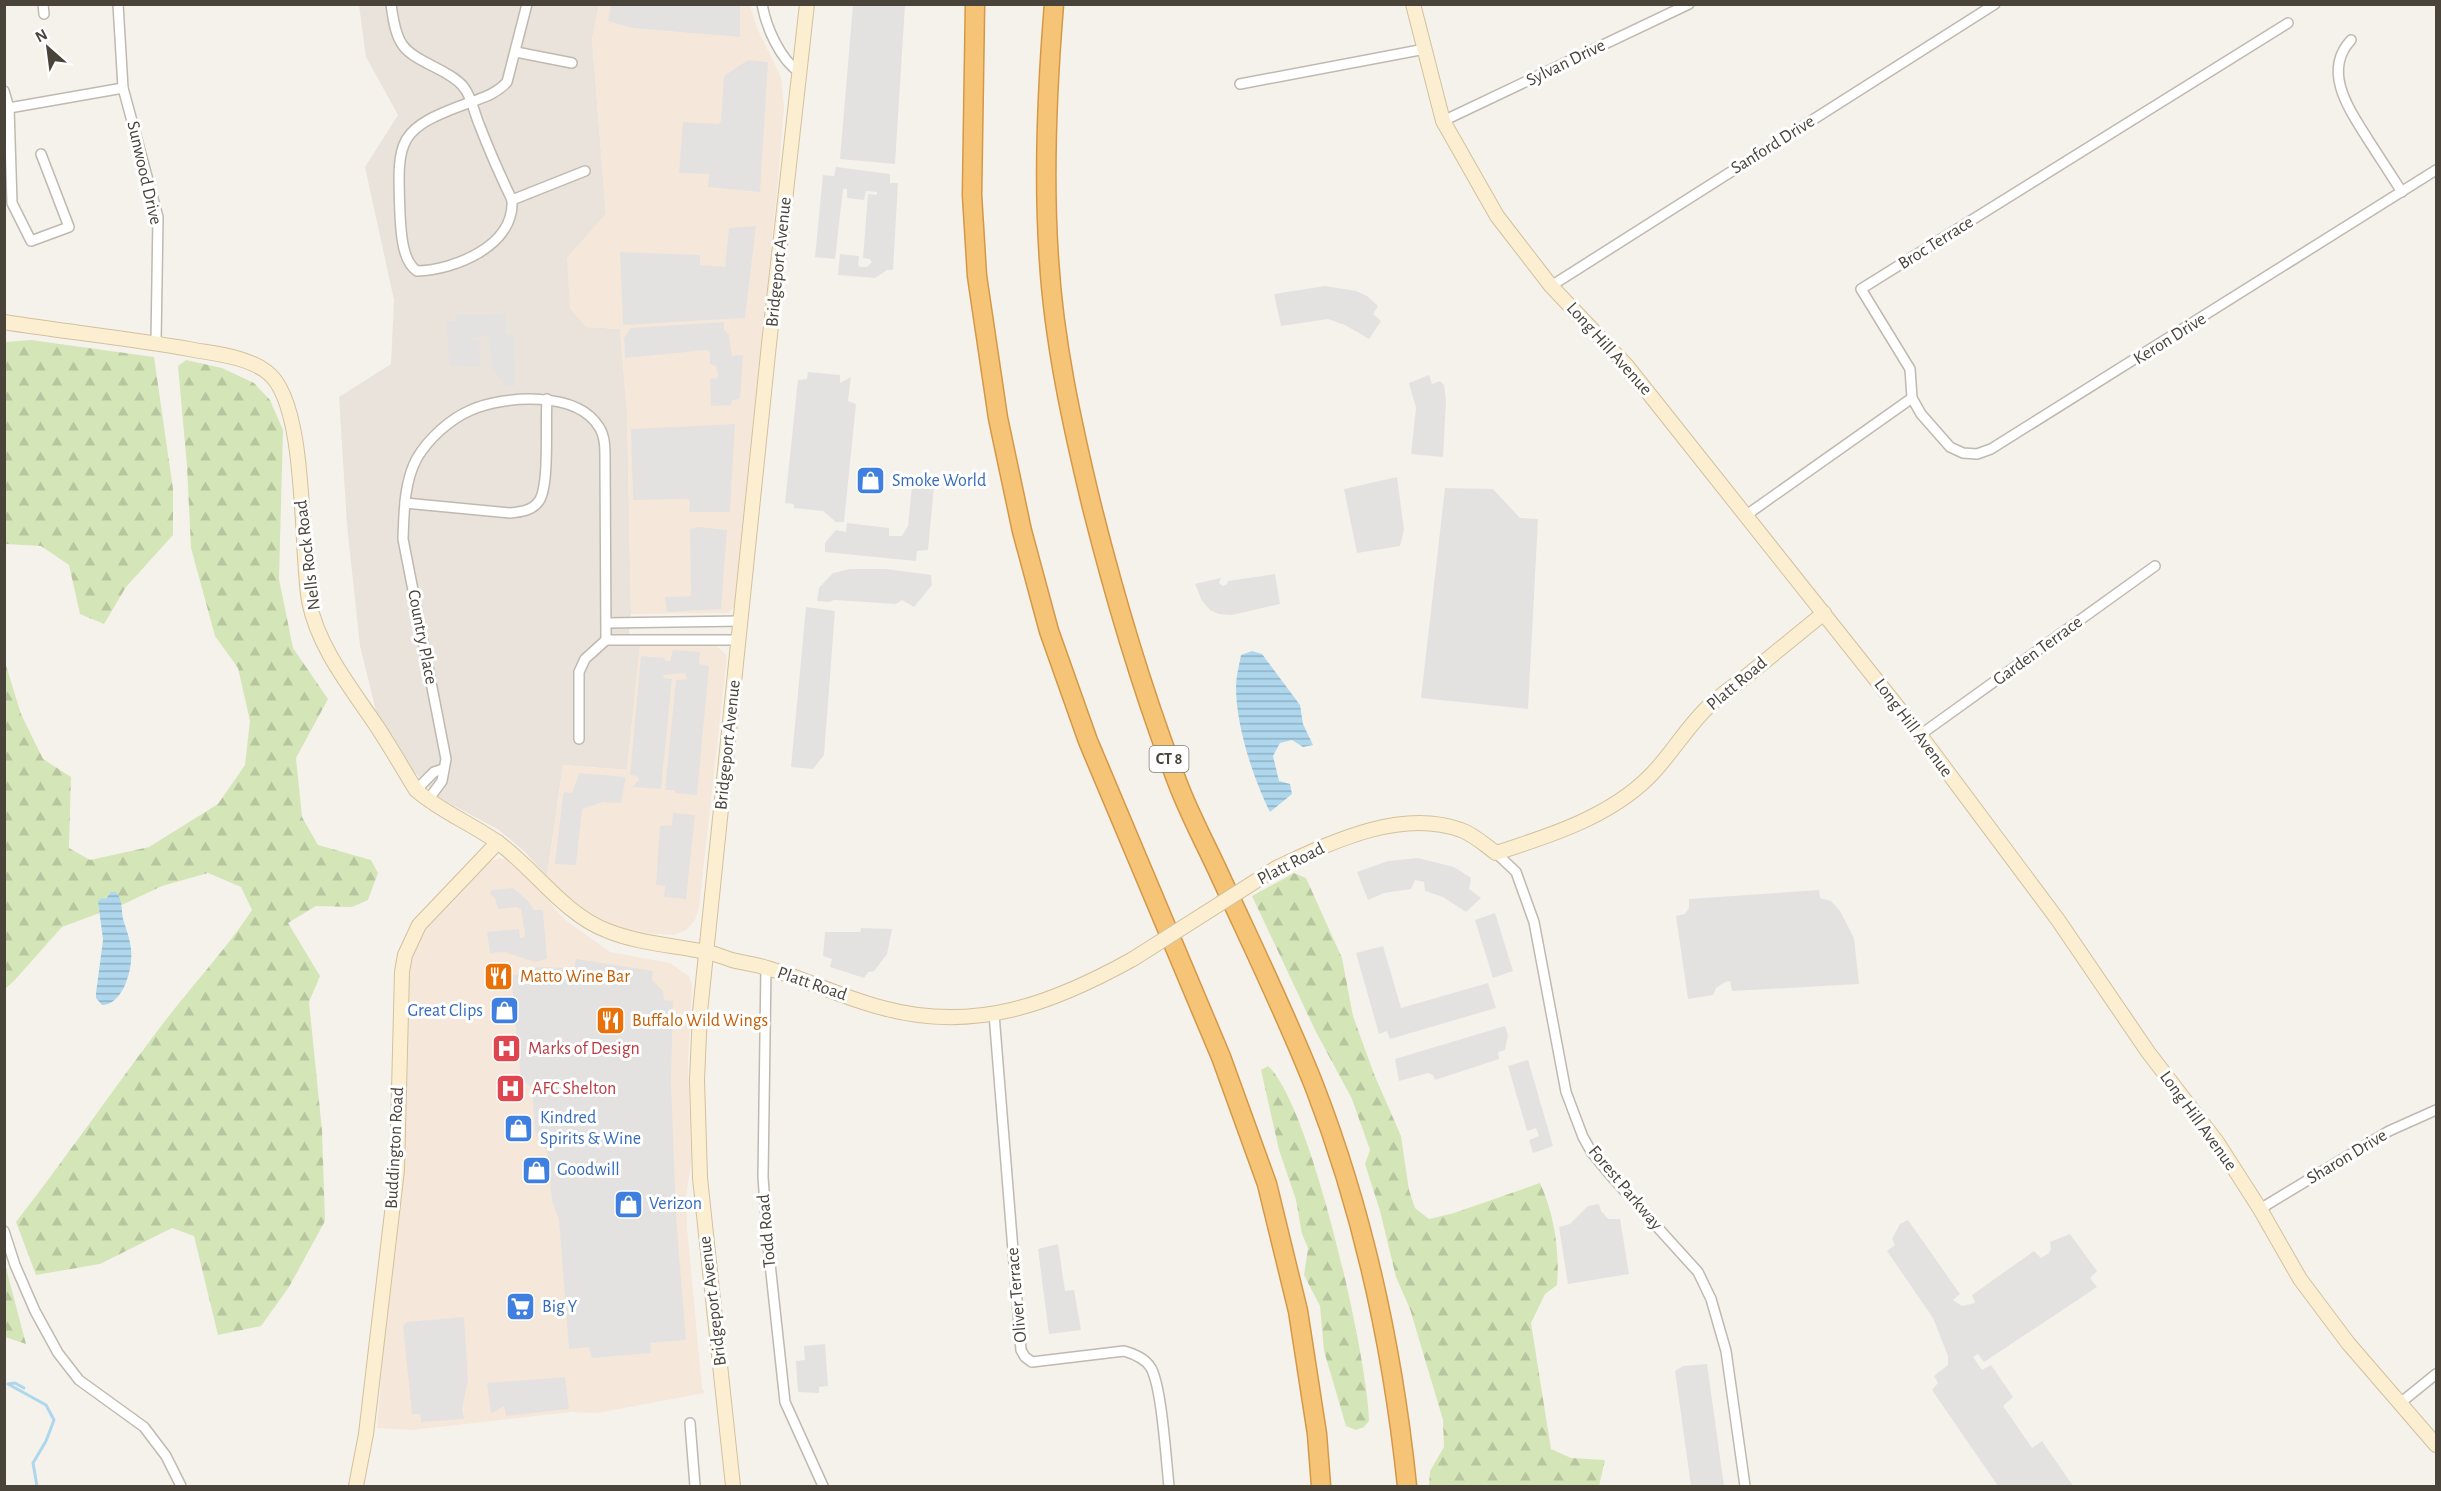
<svg xmlns="http://www.w3.org/2000/svg" width="2441" height="1491" font-family="'Alegreya Sans',sans-serif">
<style>
.residential{fill:#e9e3db}
.commercial{fill:#f5e8da}
.forest{fill:url(#forest-firs)}
.parking{fill:#e4e2e0}
.water{fill:url(#water-rules)}
.lines{fill:none;stroke-linecap:round;stroke-linejoin:round}
.stream{stroke:#aed7ed;stroke-width:3}
.street-casing{stroke:#c0b9af;stroke-width:12}
.secondary-casing{stroke:#d2c19f;stroke-width:16}
.highway-casing{stroke:#d59847;stroke-width:21}
.street{stroke:#fff;stroke-width:9}
.secondary{stroke:#fceed0;stroke-width:14}
.highway{stroke:#f5c477;stroke-width:18}
.secondary-bridge-casing{stroke:#d2c19f;stroke-width:16;stroke-linecap:butt}
.secondary-bridge{stroke:#fceed0;stroke-width:14}
.labels{text-anchor:middle;dominant-baseline:central;stroke-width:6;stroke-linejoin:round;paint-order:stroke}
.shield{fill:#fff;stroke:#807b75;stroke-width:1.5}
.shield-label{font-size:16px;font-weight:bold;fill:#49433a}
.street-label{font-size:18px;fill:#49433a;stroke:#fff}
.shop-label{font-size:18px;fill:#366cbe;stroke:#fff;text-anchor:start}
.food-label{font-size:18px;fill:#c56008;stroke:#fff;text-anchor:start}
.health-label{font-size:18px;fill:#be3a42;stroke:#fff;text-anchor:start}
</style>
<defs>
<pattern id="forest-firs" width="22" height="20" patternUnits="userSpaceOnUse" patternTransform="scale(1.5)"><rect width="22" height="20" fill="#d4e6b8"/><path d="M5 1l3.5 6h-7zM16 11l3.5 6h-7z" fill="#b8c69f"/></pattern>
<pattern id="water-rules" width="6" height="5" patternUnits="userSpaceOnUse" patternTransform="scale(1.5)"><rect width="6" height="5" fill="#aed7ed"/><path d="M0 2.5h6" fill="none" stroke="#90b0c1"/></pattern>
</defs>
<rect width="100%" height="100%" fill="#f5f2ec"/>
<!-- residential -->
<polygon class="residential" points="359,5 599,5 592,39 606,214 567,258 586,327 620,329 627,413 631,614 629,633 640,646 627,770 563,765 547,876 525,852 499,830 438,797 411,768 377,715 360,646 347,525 339,397 391,364 394,300 365,167 398,115 366,57"/>
<!-- commercial -->
<g class="commercial">
<polygon points="599,5 750,5 757,28 781,77 784,107 777,191 734,607 728,613 631,614 627,413 620,329 586,327 570,309 567,258 606,214 592,39"/>
<polygon points="640,646 717,646 727,656 699,908 695,920 686,930 674,935 639,933 605,923 583,911 547,876 563,765 627,770"/>
<polygon points="499,858 508,859 520,866 563,918 610,952 670,963 689,976 692,986 688,1062 691,1162 686,1198 687,1227 702,1388 705,1393 597,1413 571,1412 412,1430 377,1428 389,1276 399,1210 403,1162 408,970 417,937 488,862"/>
</g>
<!-- forest -->
<g class="forest">
<polygon points="31,340 154,357 173,489 173,535 126,587 104,624 80,614 69,565 41,546 5,544 5,342"/>
<path d="M186 360 222 368 254 383 270 400 283 430 279 579 293 648 328 699 296 758 302 817 318 845 371 860 378 873 368 900 352 907 316 906 288 923 320 976 309 1002 322 1130 325 1221 289 1287 261 1326 218 1335 194 1236 172 1228 100 1264 36 1275 16 1222C68 1155 116 1085 168 1017 196 981 227 948 252 910L241 887 208 873 162 886 124 904 62 927 14 981 5 989 4 659 21 714 43 759 71 777 69 848 90 860 149 847 218 804 245 765 250 721 238 668 215 636 191 548 187 466 178 366Z"/>
<path d="M1294 873 1306 878 1342 958 1353 1016 1374 1074 1401 1136 1409 1190 1415 1208 1429 1219 1454 1213 1540 1183C1554 1213 1560 1252 1557 1285L1545 1294 1531 1323 1551 1449 1571 1458 1605 1460 1599 1486H1429L1430 1471 1444 1447 1443 1420 1410 1309 1396 1277 1380 1211 1365 1164 1370 1150 1352 1099 1315 1030 1252 896Z"/>
<path d="M1268 1066C1311 1104 1368 1359 1369 1421L1364 1427 1356 1430 1346 1426 1324 1351 1320 1306 1304 1275 1308 1248 1302 1234 1296 1200 1279 1150 1261 1070Z"/>
<polygon points="5,1264 26,1344 5,1337"/>
</g>
<!-- parking -->
<g class="parking">
<polygon points="611,5 740,5 740,37 632,28 608,21"/>
<polygon points="853,5 905,5 895,164 840,159"/>
<polygon points="748,60 768,62 760,192 708,187 709,174 679,173 683,122 718,124 721,121 724,76"/>
<polygon points="836,167 890,174 890,183 898,183 893,270 887,270 875,278 838,275 840,254 859,256 858,265 860,267 867,267 872,262 870,259 863,258 868,194 877,195 877,192 866,191 864,200 847,198 847,189 843,189 835,259 815,257 823,175 834,176"/>
<polygon points="756,226 745,318 623,325 620,252 700,255 700,265 725,267 729,228"/>
<polygon points="1325,286 1356,291 1367,296 1378,306 1373,314 1381,321 1369,339 1345,325 1328,319 1281,326 1274,294"/>
<polygon points="506,314 506,334 514,334 515,386 505,386 492,367 489,336 471,338 472,340 479,340 480,367 450,365 446,322 455,321 456,315"/>
<polygon points="724,322 724,329 729,335 732,356 743,355 740,399 732,400 731,405 711,406 710,381 711,378 717,379 718,374 716,366 710,364 710,352 707,350 625,358 624,338 631,328"/>
<polygon points="808,372 840,375 840,383 851,377 848,401 856,404 844,522 836,522 823,511 794,508 794,504 785,503 798,380 807,379"/>
<polygon points="1429,375 1432,384 1440,381 1444,385 1446,401 1443,457 1411,454 1416,408 1409,383"/>
<polygon points="735,424 730,512 689,512 690,502 688,499 633,500 631,429"/>
<polygon points="1397,477 1404,530 1400,546 1357,553 1344,489"/>
<polygon points="927,485 934,486 928,550 917,551 916,561 825,552 825,543 836,530 846,532 847,523 889,528 889,536 902,536 908,526 912,486"/>
<polygon points="1445,488 1493,489 1520,518 1538,519 1528,709 1421,698"/>
<polygon points="698,527 727,530 721,609 667,612 665,597 691,596 690,529"/>
<polygon points="886,569 931,575 932,585 914,607 902,600 896,604 834,600 829,602 817,601 819,588 833,573 850,569"/>
<polygon points="1275,574 1280,604 1232,615 1219,614 1210,610 1202,601 1195,584 1221,578 1219,583 1223,586 1227,584 1228,581"/>
<polygon points="806,607 835,611 824,755 813,769 791,767"/>
<polygon points="673,650 700,652 699,664 709,666 697,795 676,793 674,790 665,790 676,680 687,679 685,673 663,675 664,678 672,679 661,789 632,787 639,780 637,776 630,775 641,656 664,658 666,661 670,661"/>
<polygon points="579,773 626,777 621,803 603,802 582,809 576,865 555,864 563,795 564,792 572,793"/>
<polygon points="673,813 695,815 686,899 664,897 665,886 656,885 660,826 672,825"/>
<polygon points="1418,858 1454,867 1471,878 1469,889 1481,898 1466,912 1443,897 1425,891 1424,882 1415,880 1411,889 1384,893 1368,900 1357,872 1388,861"/>
<polygon points="513,888 528,901 534,910 543,910 547,959 535,962 505,952 490,953 487,932 519,929 520,938 524,937 525,934 521,909 516,907 498,909 495,898 489,893 492,890"/>
<polygon points="1819,890 1820,898 1831,901 1840,911 1854,938 1859,984 1732,991 1730,981 1725,982 1716,988 1713,995 1688,999 1676,916 1685,914 1689,908 1689,899"/>
<polygon points="1495,913 1513,971 1493,978 1475,920"/>
<polygon points="861,928 892,929 887,954 874,971 868,972 864,978 830,967 832,959 823,956 825,932 860,932"/>
<polygon points="1383,946 1401,1008 1488,983 1496,1008 1390,1039 1387,1031 1379,1034 1356,953"/>
<polygon points="576,959 653,971 652,980 663,991 664,1000 673,1001 671,1083 676,1216 686,1340 650,1343 651,1353 592,1358 589,1347 569,1349 559,1220 552,1201 547,1151 540,1143 535,1131 532,1087 521,1080 511,976 539,967 574,968"/>
<polygon points="1505,1026 1508,1035 1505,1050 1498,1052 1499,1059 1435,1080 1433,1075 1428,1073 1399,1081 1395,1059"/>
<polygon points="1528,1060 1553,1146 1533,1153 1529,1140 1539,1136 1536,1128 1527,1131 1508,1066"/>
<polygon points="1599,1204 1601,1211 1608,1219 1620,1219 1629,1274 1568,1284 1559,1227 1570,1224 1588,1206"/>
<polygon points="1908,1220 1960,1294 1953,1300 1962,1306 1975,1303 1972,1295 2034,1251 2041,1258 2049,1253 2051,1249 2050,1242 2070,1234 2097,1271 2090,1278 2097,1287 1984,1362 1978,1354 1973,1357 1982,1370 1991,1365 2013,1397 2003,1406 2032,1448 2042,1441 2073,1486 1998,1486 1932,1390 1938,1383 1934,1376 1948,1365 1948,1356 1933,1318 1887,1251 1895,1245 1892,1239 1900,1224"/>
<polygon points="1058,1244 1065,1291 1074,1290 1081,1330 1049,1334 1038,1249"/>
<polygon points="464,1317 468,1380 462,1409 464,1419 421,1422 420,1414 412,1414 403,1326 407,1322"/>
<polygon points="825,1344 828,1386 819,1387 819,1393 798,1392 796,1361 805,1360 804,1346"/>
<polygon points="1707,1364 1724,1486 1691,1486 1675,1371 1683,1366"/>
<polygon points="565,1377 569,1409 506,1416 504,1406 491,1414 487,1383"/>
</g>
<!-- water -->
<g class="water">
<path d="M1252 651 1262 654 1300 705 1303 724 1313 745 1303 747 1292 740 1280 743 1273 756 1279 781 1290 784 1292 794 1270 812C1253 778 1236 726 1236 687 1236 677 1239 666 1241 655Z"/>
<path d="M111 892H116C123 900 121 909 123 919 127 932 133 946 131 961 130 976 121 1005 102 1005L96 998V993L103 940 98 901 102 898 106 899Z"/>
</g>
<g class="lines">
<!-- stream -->
<polyline class="stream" points="24,1388 15,1383 8,1384 46,1405 54,1420 46,1441 33,1463 37,1486"/>
<defs>
<g id="street">
<polyline points="43,4 44,14"/>
<polyline points="118,4 123,88 158,217 156,343"/>
<path d="M391 4C397 51 404 51 444 72 452 77 460 81 465 89 472 99 474 112 479 124 489 150 500 175 512 200 515 246 454 270 417 271 402 261 401 232 400 215 397 138 396 129 471 102 485 97 497 93 507 82L527 4"/>
<path d="M762 4C766 27 780 59 799 72"/>
<polyline points="2288,23 1861,289 1910,369 1912,398 1921,414 1950,447 1963,453 1977,454 1991,449 2436,170"/>
<path d="M2351 40C2321 72 2351 112 2369 141 2380 158 2391 175 2402 192"/>
<polyline points="516,52 572,63"/>
<polyline points="1240,84 1425,49"/>
<polyline points="4,91 9,108 12,203 31,241 69,227 41,154"/>
<polyline points="9,108 123,88"/>
<polyline points="1443,121 1689,4"/>
<polyline points="512,200 585,171"/>
<polyline points="1551,286 1995,4"/>
<path d="M405 503 510 513C520 512 532 511 539 501 550 485 545 422 547 399"/>
<polyline points="1745,516 1912,398"/>
<polyline points="607,623 742,621"/>
<polyline points="1920,735 2155,566"/>
<polyline points="579,739 579,672 585,659 606,640 740,640"/>
<polyline points="416,790 434,772 443,769"/>
<path d="M428 800 442 781 446 759 403 539C404 512 404 482 417 458 429 438 450 419 471 410 506 395 577 391 599 427 605 436 605 448 605 458L606 640"/>
<polyline points="1496,853 1516,872 1534,922 1566,1092 1583,1137 1592,1153 1611,1176 1698,1272 1711,1299 1726,1351 1745,1486"/>
<polyline points="766,967 763,1177 768,1245 785,1402 823,1486"/>
<path d="M994 1014 1021 1350 1025 1357 1032 1362 1124 1351C1134 1354 1145 1358 1151 1368 1162 1388 1166 1460 1169 1486"/>
<polyline points="2260,1209 2389,1131 2436,1110"/>
<polyline points="4,1231 15,1265 35,1311 58,1353 79,1380 144,1427 166,1456 181,1486"/>
<polyline points="2399,1404 2436,1374"/>
<polyline points="690,1423 695,1486"/>
</g>
<g id="secondary">
<polyline points="1413,4 1443,121 1497,216 1551,286 1627,366 1920,735 2058,920 2148,1052 2217,1142 2260,1209 2300,1279 2348,1343 2436,1445"/>
<path d="M4 322C66 332 128 338 189 349 215 354 246 356 267 372 308 402 300 550 309 601 318 648 352 689 378 728 391 748 403 769 416 790 441 812 473 824 500 844 536 871 565 915 608 931 638 943 671 945 701 951 712 952 722 957 732 960 743 963 756 964 767 968 806 979 843 998 883 1008 975 1033 1052 1004 1133 959"/>
<path d="M1278 867C1332 842 1401 808 1461 830 1473 834 1485 845 1496 853 1549 836 1609 817 1649 777 1672 754 1687 726 1711 704 1721 695 1732 687 1743 679 1770 657 1797 635 1824 613"/>
<polyline points="356,1486 366,1434 397,1170 402,972 405,955 419,925 498,842"/>
<polyline points="733,1486 700,1178 697,1080 700,1012 769,344 807,4"/>
</g>
<g id="highway">
<polyline points="975,4 972,195 977,276 998,418 1022,531 1049,631 1088,741 1221,1057 1267,1184 1298,1311 1317,1434 1321,1486"/>
<path d="M1054 4C1047 89 1043 174 1049 260 1054 342 1072 424 1091 503 1115 599 1143 693 1178 784 1189 813 1204 841 1217 869 1250 941 1286 1014 1315 1088 1364 1215 1393 1351 1407 1486"/>
</g>
</defs>
<!-- street casing -->
<use href="#street" class="street-casing"/>
<!-- secondary casing -->
<use href="#secondary" class="secondary-casing"/>
<!-- highway casing -->
<use href="#highway" class="highway-casing"/>
<!-- street -->
<use href="#street" class="street"/>
<!-- secondary -->
<use href="#secondary" class="secondary"/>
<!-- highway -->
<use href="#highway" class="highway"/>
<defs>
<polyline id="secondary-bridge" points="1133,959 1278,867"/>
</defs>
<!-- secondary-bridge casing -->
<use href="#secondary-bridge" class="secondary-bridge-casing"/>
<!-- secondary-bridge -->
<use href="#secondary-bridge" class="secondary-bridge"/>
</g>
<!-- icons -->
<defs>
<symbol id="shop-square" viewBox="-11 -11 22 22"><rect x="-9" y="-9" width="18" height="18" rx="4" fill="#3f7fe0" stroke="#fff"/><path d="M-5-2.5h2.3a2.7 3.5 0 0 1 5.4 0H5L5.5 6h-11ZM-1.5-2.5h3a1.5 2.3 0 0 0-3 0Z" fill="#fff"/></symbol>
<symbol id="restaurant-square" viewBox="-11 -11 22 22"><rect x="-9" y="-9" width="18" height="18" rx="4" fill="#e8710a" stroke="#fff"/><path d="M-5-6h1v4h1v-4h1v4h1v-4h1v5L-1.5 .5V6h-2V.5L-5-1ZM5-6V6H3V1.5H1.5Q1.5-4 5-6Z" fill="#fff"/></symbol>
<symbol id="hospital-square" viewBox="-11 -11 22 22"><rect x="-9" y="-9" width="18" height="18" rx="4" fill="#e0444e" stroke="#fff"/><path d="M-5-5h3v3.5h4V-5h3V5h-3V1.5h-4V5h-3Z" fill="#fff"/></symbol>
<symbol id="supermarket-square" viewBox="-11 -11 22 22"><rect x="-9" y="-9" width="18" height="18" rx="4" fill="#3f7fe0" stroke="#fff"/><path d="M-6-5.5h2.5l.6 2H6L4.5 2H-2.5L-4.4-4H-6ZM-1.5 3.2a1.3 1.3 0 1 0 .1 0ZM3 3.2a1.3 1.3 0 1 0 .1 0Z" fill="#fff"/></symbol>
</defs>
<g fill-rule="evenodd">
<use href="#shop-square" x="854" y="464" width="33" height="33"/>
<use href="#restaurant-square" x="482" y="960" width="33" height="33"/>
<use href="#shop-square" x="488" y="994" width="33" height="33"/>
<use href="#restaurant-square" x="594" y="1004" width="33" height="33"/>
<use href="#hospital-square" x="490" y="1032" width="33" height="33"/>
<use href="#hospital-square" x="494" y="1072" width="33" height="33"/>
<use href="#shop-square" x="502" y="1112" width="33" height="33"/>
<use href="#shop-square" x="520" y="1154" width="33" height="33"/>
<use href="#shop-square" x="612" y="1188" width="33" height="33"/>
<use href="#supermarket-square" x="504" y="1290" width="33" height="33"/>
</g>
<g class="labels">
<!-- shield labels -->
<rect class="shield" x="1149.5" y="746" width="39" height="26" rx="4.5"/>
<g class="shield-label">
<text x="1169" y="759">CT 8</text>
</g>
<!-- street labels -->
<g class="street-label">
<text transform="translate(1566 63) rotate(-26)">Sylvan Drive</text>
<text transform="translate(1773 145) rotate(-32)">Sanford Drive</text>
<text transform="translate(144 173) rotate(77)">Sunwood Drive</text>
<text transform="translate(1936 243) rotate(-32)">Broc Terrace</text>
<text transform="translate(779 262) rotate(-84)">Bridgeport Avenue</text>
<text transform="translate(2170 339) rotate(-32)">Keron Drive</text>
<text transform="translate(1609 349) rotate(48)">Long Hill Avenue</text>
<text transform="translate(308 555) rotate(-97)">Nells Rock Road</text>
<text transform="translate(422 637) rotate(79)">Country Place</text>
<text transform="translate(2038 651) rotate(-36)">Garden Terrace</text>
<text transform="translate(1737 684) rotate(-40)">Platt Road</text>
<text transform="translate(1913 728) rotate(53)">Long Hill Avenue</text>
<text transform="translate(728 745) rotate(-84)">Bridgeport Avenue</text>
<text transform="translate(1291 864) rotate(-27)">Platt Road</text>
<text transform="translate(812 984) rotate(19)">Platt Road</text>
<text transform="translate(2198 1121) rotate(54)">Long Hill Avenue</text>
<text transform="translate(395 1148) rotate(-87)">Buddington Road</text>
<text transform="translate(2347 1157) rotate(-31)">Sharon Drive</text>
<text transform="translate(1625 1188) rotate(50)">Forest Parkway</text>
<text transform="translate(767 1231) rotate(-95)">Todd Road</text>
<text transform="translate(1017 1295) rotate(-95)">Oliver Terrace</text>
<text transform="translate(713 1301) rotate(-97)">Bridgeport Avenue</text>
</g>
<!-- shop labels -->
<g class="shop-label">
<text x="892" y="481">Smoke World</text>
<text x="483" y="1011" text-anchor="end">Great Clips</text>
<text x="540" y="1118">Kindred<tspan x="540" dy="21">Spirits &amp; Wine</tspan></text>
<text x="557" y="1170">Goodwill</text>
<text x="649" y="1204">Verizon</text>
<text x="542" y="1307">Big Y</text>
</g>
<!-- food labels -->
<g class="food-label">
<text x="520" y="977">Matto Wine Bar</text>
<text x="632" y="1021">Buffalo Wild Wings</text>
</g>
<!-- health labels -->
<g class="health-label">
<text x="528" y="1049">Marks of Design</text>
<text x="532" y="1089">AFC Shelton</text>
</g>
</g>
<!-- border -->
<rect width="2441" height="1491" fill="none" stroke="#49433a" stroke-width="12"/>
<!-- north arrow -->
<g transform="translate(48 48) rotate(332)" stroke="#ffffff" stroke-width="4.5" paint-order="stroke">
<path d="M0-4.5L10 22L0 15L-10 22Z" fill="#49433a"/>
<text y="-9" font-size="16" font-weight="bold" text-anchor="middle" fill="#49433a">N</text>
</g>
</svg>
